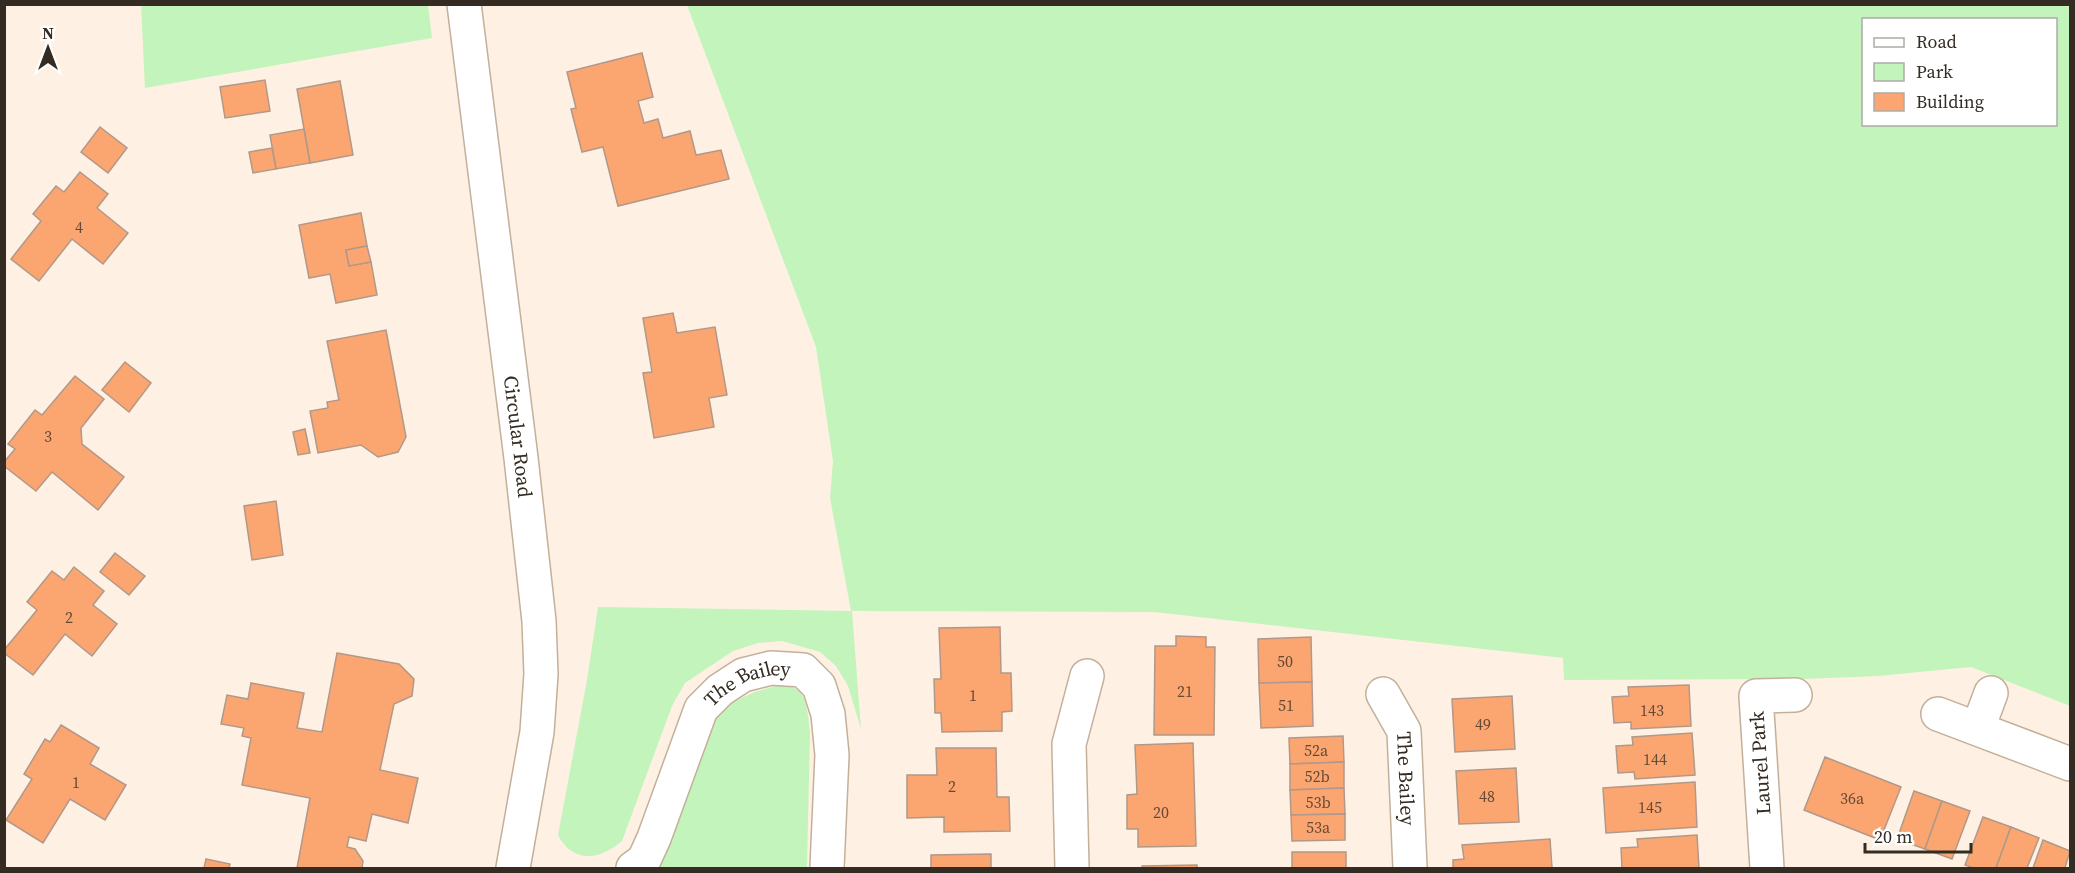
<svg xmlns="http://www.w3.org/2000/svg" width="2075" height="873" font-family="'Source Serif 4',serif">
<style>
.green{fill:#c3f4bb;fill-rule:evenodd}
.building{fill:#fba670;stroke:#b19889;stroke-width:1.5}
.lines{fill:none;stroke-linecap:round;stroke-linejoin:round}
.minor-casing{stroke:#c4b09a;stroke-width:36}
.minor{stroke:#fff;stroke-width:33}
.labels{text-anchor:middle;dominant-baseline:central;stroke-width:4.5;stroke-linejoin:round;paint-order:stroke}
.number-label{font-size:16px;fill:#664a36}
.street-label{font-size:20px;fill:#342c23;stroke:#fff}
</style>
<rect width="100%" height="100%" fill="#fef1e4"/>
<!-- green -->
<g class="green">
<polygon points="141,5 428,5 432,38 145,88"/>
<path d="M687 5H2070V706L1971 667 1878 676 1802 679 1564 680 1563 658 1154 612 852 611 861 729 848 686 836 666 820 652 782 641 758 643 733 651 685 683 672 706 622 841C600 860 573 864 558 835L587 680 598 607 851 611 830 498 833 461 816 347ZM1864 20H2056V124H1864Z"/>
<path d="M775 686C781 686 789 685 794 688 808 694 808 718 810 731L807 868H660L714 722 723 706 755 692Z"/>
</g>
<!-- building -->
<g class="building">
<polygon points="642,53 653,97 638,101 644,123 658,119 663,138 690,131 696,155 721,150 729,179 618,206 603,147 582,152 571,109 576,108 567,72"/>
<polygon points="265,80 270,111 225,118 220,87"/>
<polygon points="340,81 353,155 310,163 297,89"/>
<polygon points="100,127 127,148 108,173 81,152"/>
<polygon points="304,129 310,163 276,169 270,135"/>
<polygon points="272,148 276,169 253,173 249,152"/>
<polygon points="80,172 108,194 97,208 128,233 103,264 72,239 39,281 11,259 41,221 33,214 56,186 64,192"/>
<polygon points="361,213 367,246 346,250 349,266 371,262 377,295 336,303 330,274 309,278 299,225"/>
<polygon points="367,246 371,262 349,266 346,250"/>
<polygon points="673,313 677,333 715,327 727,395 709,398 714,427 654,438 643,373 652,372 643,318"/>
<polygon points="386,330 406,437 398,452 378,457 361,445 318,453 310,411 328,408 327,402 339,400 327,341"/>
<polygon points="125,362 151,383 129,412 102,390"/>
<polygon points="75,376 104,399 81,428 82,444 124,477 98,510 52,472 36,491 4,466 4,462 15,449 8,444 35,410 42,415"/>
<polygon points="305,429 310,453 298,455 293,432"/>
<polygon points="276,501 283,555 252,560 244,506"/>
<polygon points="115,553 145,576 129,595 100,572"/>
<polygon points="74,567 104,591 93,605 117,624 92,656 65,634 33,675 4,653 4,650 37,610 27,602 52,571 64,580"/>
<polygon points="1000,627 1001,673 1011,673 1012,711 1002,712 1002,731 942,732 941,713 935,713 934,679 941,679 939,628"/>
<polygon points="1176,636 1206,637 1206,647 1215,647 1214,735 1154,735 1155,646 1176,646"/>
<polygon points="1311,637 1312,682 1259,683 1258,639"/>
<polygon points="337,653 399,664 414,679 412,696 394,704 380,770 418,778 408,823 372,814 366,841 349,837 347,847 355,849 363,861 362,868 297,868 310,798 242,785 251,738 242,736 244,728 221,724 227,695 248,699 251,683 304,693 297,728 322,732"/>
<polygon points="1312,682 1313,726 1261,728 1259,683"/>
<polygon points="1689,685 1691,726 1631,729 1631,722 1614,723 1612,697 1629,696 1628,687"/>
<polygon points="1512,696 1515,749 1455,752 1452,699"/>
<polygon points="61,725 99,748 90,764 126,785 105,820 70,799 43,843 6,820 32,779 24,774 45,739 50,742"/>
<polygon points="1692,733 1695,775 1635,779 1634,772 1618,773 1616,746 1633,745 1632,737"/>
<polygon points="1343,736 1344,762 1290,764 1289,738"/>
<polygon points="1193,743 1196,846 1138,847 1138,829 1127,829 1127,795 1137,794 1135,745"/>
<polygon points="936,748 996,748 997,797 1009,797 1010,831 944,832 944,817 907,818 907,775 937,775"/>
<polygon points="1825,757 1901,787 1880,840 1804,810"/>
<polygon points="1344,762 1344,788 1290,790 1290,764"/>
<polygon points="1516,768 1519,822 1459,824 1456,771"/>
<polygon points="1695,782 1697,827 1606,833 1603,788"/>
<polygon points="1344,788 1345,814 1291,815 1290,790"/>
<polygon points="1914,791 1942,801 1925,849 1897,839"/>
<polygon points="1942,801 1970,811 1952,859 1925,849"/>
<polygon points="1345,814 1345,840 1292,841 1291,815"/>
<polygon points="1983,817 2011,827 1996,868 1974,868 1965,865"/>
<polygon points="2011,827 2039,838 2027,868 1996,868"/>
<polygon points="1697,835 1699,868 1622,868 1621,848 1638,847 1637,839"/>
<polygon points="1550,839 1552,868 1453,868 1453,860 1464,859 1462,845"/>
<polygon points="2043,840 2070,851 2065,868 2033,868"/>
<rect x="1292" y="852" width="54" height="16"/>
<polygon points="991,854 991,868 931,868 931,855"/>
<polygon points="206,859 230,864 229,868 204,868"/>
<polygon points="1197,865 1197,868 1142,868 1142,866"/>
</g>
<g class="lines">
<defs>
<g id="minor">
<path id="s1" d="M464 4 521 458 539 621 541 674 537 732 513 868"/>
<path id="s2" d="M1383 694 1404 731 1410 868"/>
<polyline points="1938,714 2070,764"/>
<polyline points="1978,728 1991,693"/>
<path id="s3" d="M633 868 644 860 654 838 701 709 720 690 743 675 771 668 803 670 819 686 828 714 832 755 827 868"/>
<polyline points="1072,868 1069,744 1087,676"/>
<polyline points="1767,868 1756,696 1795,695"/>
</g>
</defs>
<!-- minor casing -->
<use href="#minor" class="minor-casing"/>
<!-- minor -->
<use href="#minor" class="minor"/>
</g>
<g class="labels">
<!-- number labels -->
<g class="number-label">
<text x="79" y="227">4</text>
<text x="48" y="436">3</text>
<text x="69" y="617">2</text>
<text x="1285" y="661">50</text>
<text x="1185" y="691">21</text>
<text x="973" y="695">1</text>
<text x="1286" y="705">51</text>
<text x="1652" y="710">143</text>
<text x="1483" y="724">49</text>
<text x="1316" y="750">52a</text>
<text x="1655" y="759">144</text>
<text x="1317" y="776">52b</text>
<text x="76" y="782">1</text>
<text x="952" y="786">2</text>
<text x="1487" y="796">48</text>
<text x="1852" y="798">36a</text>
<text x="1318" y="802">53b</text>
<text x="1650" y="807">145</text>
<text x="1161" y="812">20</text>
<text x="1318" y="827">53a</text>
</g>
<!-- street labels -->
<g class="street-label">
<text stroke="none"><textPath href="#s1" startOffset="436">Circular Road</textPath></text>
<text stroke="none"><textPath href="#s3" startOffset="231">The Bailey</textPath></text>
<text transform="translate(1760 763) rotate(-94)">Laurel Park</text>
<text stroke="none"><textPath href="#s2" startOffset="90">The Bailey</textPath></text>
</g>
</g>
<!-- border -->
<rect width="2075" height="873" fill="none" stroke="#342c23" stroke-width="12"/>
<!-- legend -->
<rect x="1862" y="18" width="195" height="108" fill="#ffffff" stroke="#aeaba7" stroke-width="1.5"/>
<rect x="1874" y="38" width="30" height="9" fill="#ffffff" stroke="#aeaba7" stroke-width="1.5"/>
<text x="1916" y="48" font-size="18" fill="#342c23">Road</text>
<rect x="1874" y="63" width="30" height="18" fill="#c3f4bb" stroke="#aeaba7" stroke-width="1.5"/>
<text x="1916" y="78" font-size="18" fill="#342c23">Park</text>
<rect x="1874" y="93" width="30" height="18" fill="#fba670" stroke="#aeaba7" stroke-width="1.5"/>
<text x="1916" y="108" font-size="18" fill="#342c23">Building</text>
<!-- north arrow -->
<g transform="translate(48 48)" stroke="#ffffff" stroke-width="4.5" paint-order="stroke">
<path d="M0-4.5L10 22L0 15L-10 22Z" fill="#342c23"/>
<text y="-9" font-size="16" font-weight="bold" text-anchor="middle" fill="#342c23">N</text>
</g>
<!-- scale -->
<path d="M1865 843v9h106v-9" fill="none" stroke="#342c23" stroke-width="3"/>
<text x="1874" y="843" font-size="18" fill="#342c23" stroke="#ffffff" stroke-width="4.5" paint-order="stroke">20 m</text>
</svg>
